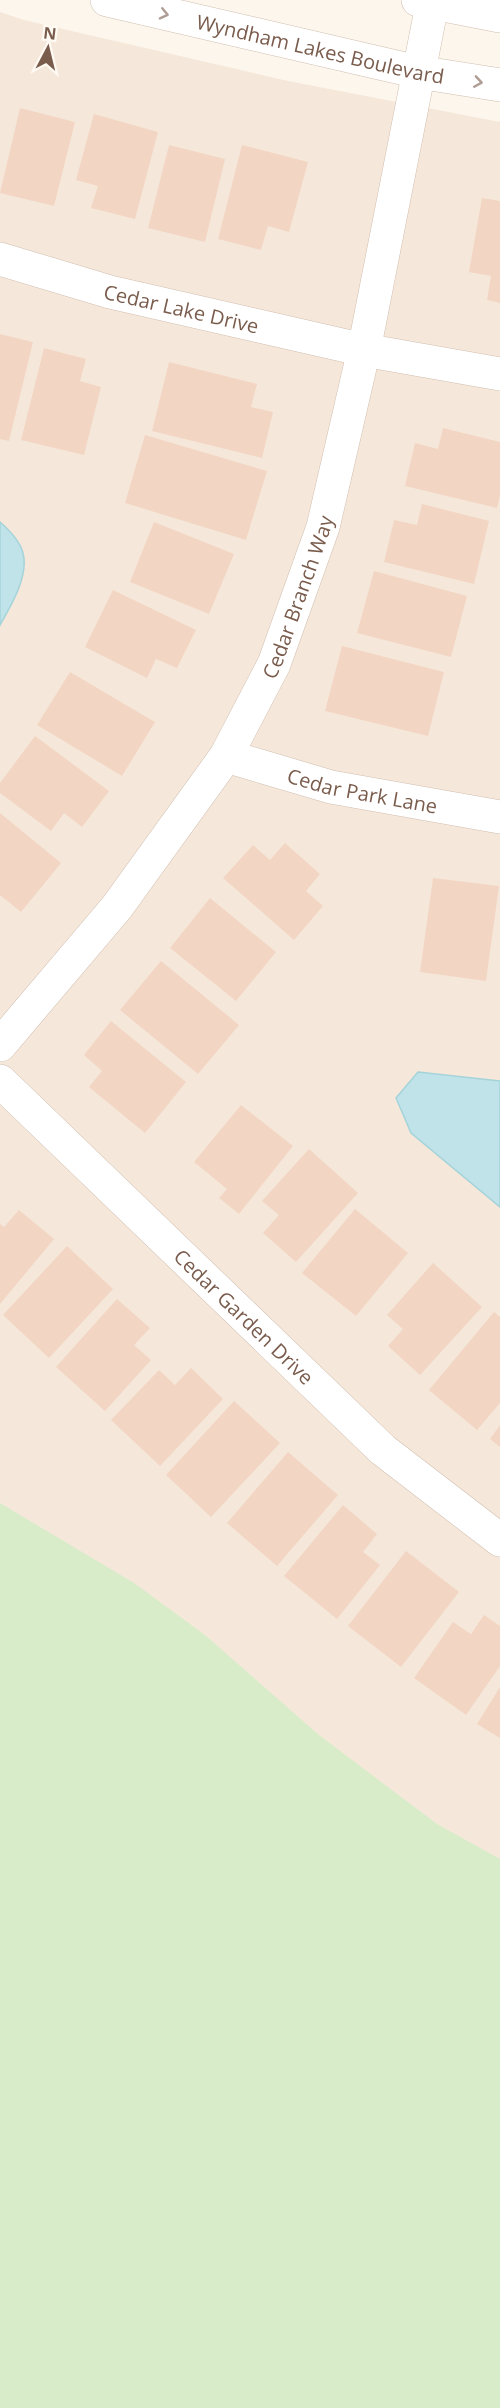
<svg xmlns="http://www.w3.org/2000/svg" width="500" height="2408" font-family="'Open Sans',sans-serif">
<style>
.residential{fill:#f5e8da}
.green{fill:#d8ecc9}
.water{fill:#bfe3e8;stroke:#a5d3da;stroke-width:1.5}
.building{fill:#f3d5c3}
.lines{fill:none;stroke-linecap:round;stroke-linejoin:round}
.minor-casing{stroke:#d1beb0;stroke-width:34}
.tertiary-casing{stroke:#d1beb0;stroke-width:34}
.minor{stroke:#fff;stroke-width:33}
.tertiary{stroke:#fff;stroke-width:33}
.oneway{stroke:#af9d94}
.labels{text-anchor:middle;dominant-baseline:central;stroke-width:5;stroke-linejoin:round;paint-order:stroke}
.street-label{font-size:20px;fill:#7a5c4d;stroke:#fffaf3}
</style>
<rect width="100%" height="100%" fill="#fdf6ec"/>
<!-- residential -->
<polygon class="residential" points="0,12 24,20 288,81 500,122 500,2408 0,2408"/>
<!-- green -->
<polygon class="green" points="0,1503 134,1583 205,1635 319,1735 437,1824 500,1859 500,2408 0,2408"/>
<!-- water -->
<g class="water">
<path d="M0 522C8 529 20 541 23 553 29 576 11 606 0 625Z"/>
<polygon points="418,1072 500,1081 500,1207 411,1133 396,1098"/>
</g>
<!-- building -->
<g class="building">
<polygon points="20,108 75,122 54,206 0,193"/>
<polygon points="94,114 158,132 135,219 91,208 98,186 76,180"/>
<polygon points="169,145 225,159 205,242 148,228"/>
<polygon points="242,145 308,162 289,232 268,226 261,250 218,239"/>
<polygon points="482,198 500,201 500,303 487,300 491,276 469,272"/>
<polygon points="0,334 33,342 9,441 0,439"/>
<polygon points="44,348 86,359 80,381 101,387 84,455 21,440"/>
<polygon points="169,362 257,384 251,407 273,412 262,458 152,431"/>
<polygon points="443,428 500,442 500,495 497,508 405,486 415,443 438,449"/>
<polygon points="145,435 267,471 246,540 125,503"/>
<polygon points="422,504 489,521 474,584 384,562 394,520 417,525"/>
<polygon points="154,522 234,554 209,614 130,582"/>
<polygon points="374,571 467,596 451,657 357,633"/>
<polygon points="113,590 196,630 177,668 156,659 147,678 85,647"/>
<polygon points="342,646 444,672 428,736 325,711"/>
<polygon points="70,672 155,722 122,776 37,725"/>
<polygon points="35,736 109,791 82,827 64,813 51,831 0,793 0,783"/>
<polygon points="0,813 61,863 21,912 0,895"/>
<polygon points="285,843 320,874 306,891 323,906 294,940 223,878 253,845 270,860"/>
<polygon points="433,878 499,886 486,981 420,972"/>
<polygon points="210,898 276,952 236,1001 170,948"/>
<polygon points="161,961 239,1025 198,1074 120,1010"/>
<polygon points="111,1021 186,1082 145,1133 89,1087 102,1071 84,1055"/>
<polygon points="241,1105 293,1146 239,1214 219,1198 227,1189 194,1162"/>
<polygon points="309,1149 358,1193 296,1262 263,1233 279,1215 262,1201"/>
<polygon points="355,1209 408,1253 356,1316 302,1273"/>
<polygon points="19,1210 54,1239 0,1304 0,1224 4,1227"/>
<polygon points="67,1246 113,1289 49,1358 3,1315"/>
<polygon points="433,1263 482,1307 420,1375 388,1346 403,1329 387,1315"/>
<polygon points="117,1299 150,1328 134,1345 151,1360 105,1411 56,1367"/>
<polygon points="494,1312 500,1317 500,1403 477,1430 429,1390"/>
<polygon points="191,1368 223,1399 160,1466 111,1420 159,1370 175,1385"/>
<polygon points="234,1401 280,1443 211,1517 166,1475"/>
<polygon points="500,1425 500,1447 490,1439"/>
<polygon points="288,1452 338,1495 277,1566 227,1523"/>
<polygon points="343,1505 377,1534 363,1552 380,1565 337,1619 284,1576"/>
<polygon points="406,1551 459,1592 401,1667 348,1626"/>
<polygon points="484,1615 500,1626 500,1666 466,1715 414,1678 453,1622 471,1634"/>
<polygon points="500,1687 500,1738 477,1724"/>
</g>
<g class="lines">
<defs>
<g id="minor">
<path id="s1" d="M0 259 110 292 364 350 500 374"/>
<path id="s2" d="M226 756 331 787 500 817"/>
<path id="s3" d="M0 1045 117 907 226 756 274 664 323 527 364 350 433 0"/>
<path id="s4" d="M0 1081 383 1450 500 1540"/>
</g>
<g id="tertiary">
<path id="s5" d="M107 0 418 72 500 85"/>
<polyline points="418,0 500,16"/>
</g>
</defs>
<!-- minor casing -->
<use href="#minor" class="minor-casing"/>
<!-- tertiary casing -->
<use href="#tertiary" class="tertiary-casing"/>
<!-- minor -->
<use href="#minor" class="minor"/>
<!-- tertiary -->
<use href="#tertiary" class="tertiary"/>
</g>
<!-- one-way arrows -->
<defs><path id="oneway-chevron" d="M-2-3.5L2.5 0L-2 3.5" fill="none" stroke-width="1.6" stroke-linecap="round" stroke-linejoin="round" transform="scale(1.5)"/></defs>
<g class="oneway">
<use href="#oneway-chevron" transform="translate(164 14) rotate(13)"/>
<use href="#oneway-chevron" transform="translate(478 82) rotate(9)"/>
</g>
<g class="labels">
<!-- street labels -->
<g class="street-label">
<text stroke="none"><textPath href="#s5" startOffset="219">Wyndham Lakes Boulevard</textPath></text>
<text stroke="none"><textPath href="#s1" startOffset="188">Cedar Lake Drive</textPath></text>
<text stroke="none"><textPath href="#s3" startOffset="542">Cedar Branch Way</textPath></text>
<text stroke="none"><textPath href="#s2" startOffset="141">Cedar Park Lane</textPath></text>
<text stroke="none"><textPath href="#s4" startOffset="339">Cedar Garden Drive</textPath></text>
</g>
</g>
<!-- north arrow -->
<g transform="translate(48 48) rotate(7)" stroke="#fffaf3" stroke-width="4.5" paint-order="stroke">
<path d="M0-4.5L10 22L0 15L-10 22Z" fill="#7a5c4d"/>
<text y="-9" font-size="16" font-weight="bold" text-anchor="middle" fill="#7a5c4d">N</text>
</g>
</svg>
